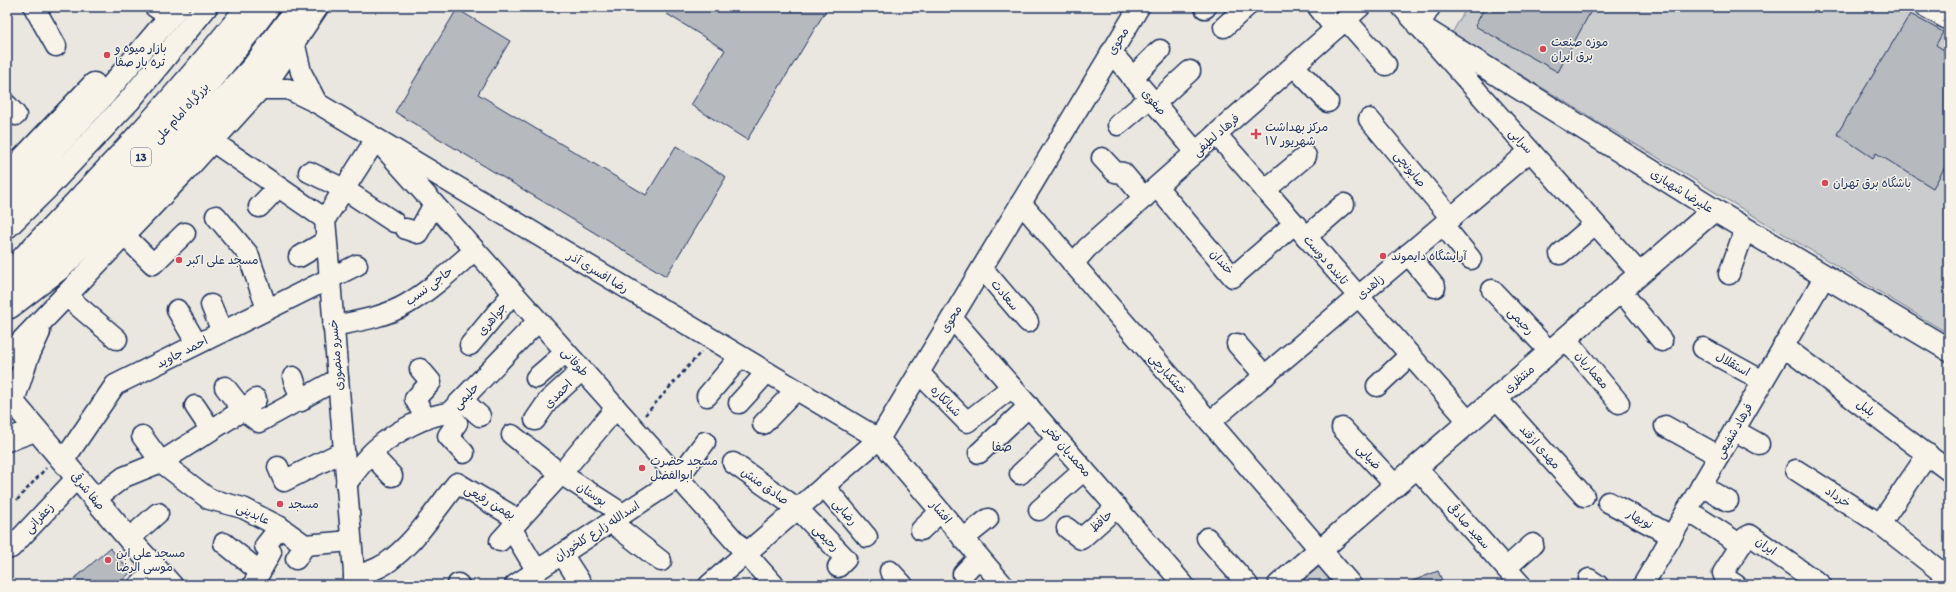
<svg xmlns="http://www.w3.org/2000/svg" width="1956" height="592" font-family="Itim,'Playpen Sans Arabic',sans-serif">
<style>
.green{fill:#cbcccd;stroke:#737e96}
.building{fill:#b6babf;stroke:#1b2f5e}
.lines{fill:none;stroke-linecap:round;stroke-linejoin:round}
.minor-casing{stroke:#1b2f5e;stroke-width:23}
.major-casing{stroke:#1b2f5e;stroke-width:25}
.highway-casing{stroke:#1b2f5e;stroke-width:25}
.path{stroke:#1b2f5e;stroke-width:2.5;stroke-dasharray:4 3;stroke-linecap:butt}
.minor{stroke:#f7f3e8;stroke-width:20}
.major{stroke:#f7f3e8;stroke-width:22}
.highway{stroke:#f7f3e8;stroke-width:22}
.poi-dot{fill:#d1495b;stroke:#f7f3e8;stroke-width:1.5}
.labels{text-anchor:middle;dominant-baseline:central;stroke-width:3;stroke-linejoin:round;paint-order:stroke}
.shield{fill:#f7f3e8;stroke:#5d6a87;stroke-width:1}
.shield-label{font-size:11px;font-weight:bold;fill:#1b2f5e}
.street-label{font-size:12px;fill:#1b2f5e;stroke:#f7f3e8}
.poi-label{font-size:12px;fill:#1b2f5e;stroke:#f7f3e8;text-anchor:start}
.neighbourhood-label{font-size:13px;fill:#1b2f5e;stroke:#f7f3e8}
</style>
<rect width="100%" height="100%" fill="#eae7e0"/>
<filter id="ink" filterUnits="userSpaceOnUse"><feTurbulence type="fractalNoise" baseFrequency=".025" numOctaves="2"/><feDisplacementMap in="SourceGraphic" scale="8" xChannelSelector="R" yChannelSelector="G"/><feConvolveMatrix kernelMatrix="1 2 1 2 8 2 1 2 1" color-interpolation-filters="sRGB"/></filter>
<g filter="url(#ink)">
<!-- green -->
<g class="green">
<polygon points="1467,7 1949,7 1949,334 1452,33"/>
<polygon points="1319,567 1335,585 1298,585"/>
</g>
<!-- building -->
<g class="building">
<polygon points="671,7 828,7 747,140 691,105 725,50 667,14"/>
<polygon points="1485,7 1593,7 1558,72 1475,26"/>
<polygon points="457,9 510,41 478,94 646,195 676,146 726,177 666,276 395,112"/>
<polygon points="1910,14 1943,32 1936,45 1949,53 1949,160 1933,188 1876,153 1873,158 1837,134"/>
<polygon points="110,548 131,572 117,585 67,585"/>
<polygon points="1438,571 1444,585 1405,585 1405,584"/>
</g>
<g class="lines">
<defs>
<g id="minor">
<polyline points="34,7 56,46"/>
<polyline points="155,7 158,9"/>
<polyline points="1318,7 1335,29"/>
<polyline points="1402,7 1640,274"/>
<polyline points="1926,7 1949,20"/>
<polyline points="1205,8 1206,7"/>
<polyline points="1346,20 1386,65"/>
<polyline points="1224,27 1246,7"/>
<polyline points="1111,52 1196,152"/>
<polyline points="1294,66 1328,102"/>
<polyline points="1132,78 1160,50"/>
<polyline points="259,89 288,89 317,103 301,72 294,41"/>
<polyline points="317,103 879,439 1003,585"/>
<polyline points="1155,103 1190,71"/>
<polyline points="7,105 16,115"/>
<polyline points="1369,119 1451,218"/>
<polyline points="1118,125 1150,98"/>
<polyline points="1216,134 1469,422"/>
<polyline points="212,141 325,219"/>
<polyline points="1102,158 1115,172 1123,173 1144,198"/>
<polyline points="309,172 344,189 394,222"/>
<polyline points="1157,187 1233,277 1294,224"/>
<polyline points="1265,190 1306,156"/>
<polyline points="1021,203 1315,544"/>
<polyline points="259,207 278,187"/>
<polyline points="216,216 248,254 267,309"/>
<polyline points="1443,225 1471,259"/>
<polyline points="406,229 418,233 434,204"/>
<polyline points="123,234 153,264 185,233"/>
<polyline points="1306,237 1344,204"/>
<polyline points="1408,254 1435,287"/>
<polyline points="1560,254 1595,224"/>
<polyline points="299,257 326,241"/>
<polyline points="1073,264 1087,248 1360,7"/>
<polyline points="982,268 1028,322"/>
<path d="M7 273C89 187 172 101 246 7"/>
<polyline points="1729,274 1745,229"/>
<polyline points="1492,290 1550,352"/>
<polyline points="1621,291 1662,341"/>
<polyline points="65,295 117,339"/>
<polyline points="211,305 222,332"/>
<polyline points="177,310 197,344"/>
<polyline points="952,318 1184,585"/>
<path d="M333 326C358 321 385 317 407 304 432 289 453 269 475 250"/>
<polyline points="1565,338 1619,403"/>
<polyline points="1237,344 1265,376"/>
<polyline points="470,345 513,293"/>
<polyline points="1783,346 1949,471"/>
<polyline points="1703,348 1763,381"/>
<polyline points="420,369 431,382 415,399 426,419"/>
<polyline points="919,373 967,422 1012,387"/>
<polyline points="293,377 301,401"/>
<polyline points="536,378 566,352"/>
<polyline points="1377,386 1410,355"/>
<polyline points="225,387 243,410 256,399"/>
<polyline points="707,396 740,357"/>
<polyline points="1496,398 1584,496"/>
<polyline points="462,400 480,416"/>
<polyline points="739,403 767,372"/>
<polyline points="195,406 211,430"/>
<polyline points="449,413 457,423 448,436 464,453"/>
<polyline points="535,420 548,401 582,370"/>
<polyline points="1210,422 1530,151"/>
<polyline points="763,424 796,390"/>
<polyline points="1665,426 1719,456"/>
<polyline points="1342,428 1395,485"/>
<polyline points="1734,430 1759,444"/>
<polyline points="512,435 561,474 623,514"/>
<polyline points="142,436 161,462 243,410 259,422 338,379"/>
<polyline points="979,453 1029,406"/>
<polyline points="371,454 392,476"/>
<polyline points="1928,454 1880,524 1949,578"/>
<polyline points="64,460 115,385 357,265"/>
<polyline points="733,463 798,509 846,559 838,567"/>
<polyline points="278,467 284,481 344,451"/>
<polyline points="1416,467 1521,585"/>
<polyline points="1796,470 1880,524"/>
<polyline points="1020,474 1057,439"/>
<path d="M346 484C356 471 365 458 377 448 395 432 426 415 449 413L538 321"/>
<polyline points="824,486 867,537"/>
<polyline points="1701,486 1728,501"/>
<polyline points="95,499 124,477 161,462 209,499 243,508 280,527 305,545 351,541"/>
<polyline points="1608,502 1672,536"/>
<polyline points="1039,510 1084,470"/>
<polyline points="1687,510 1741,545"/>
<polyline points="611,522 661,561"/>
<polyline points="511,528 537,571"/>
<polyline points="1067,528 1081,539 1117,507"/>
<polyline points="921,530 940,512"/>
<polyline points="1207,538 1248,585"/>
<polyline points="129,539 158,513"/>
<polyline points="963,539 988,519"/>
<polyline points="500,541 561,474 616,408"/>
<polyline points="224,543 260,572"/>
<polyline points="7,546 11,548 71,484"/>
<polyline points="562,554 582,585"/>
<polyline points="296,559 305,545"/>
<polyline points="1506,568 1533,544"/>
<polyline points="890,571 903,585"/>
<polyline points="963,574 979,557"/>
<path d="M354 577C368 572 382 568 393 558 418 538 437 508 457 483L519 520"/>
<polyline points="1589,579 1598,585"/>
<polyline points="458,584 459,585"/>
<polyline points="139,585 150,576"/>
<polyline points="253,585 271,552 265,546 280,527"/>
<polyline points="355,585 325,219 376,139 774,585"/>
<polyline points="515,585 678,478 705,442"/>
<polyline points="709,585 879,439 1139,7"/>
<polyline points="1643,585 1825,276"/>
<polyline points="1736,585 1725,578 1723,573 1746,537 1750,535 1821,585"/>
</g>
<g id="major">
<polyline points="1429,7 1418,25 1714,210 1949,350"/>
<polyline points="7,175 94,84"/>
<polyline points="7,208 55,148 104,95 178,7"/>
<polyline points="10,307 62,267 131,199 252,68 298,7"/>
<polyline points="7,357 182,174 271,76 317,7"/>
<polyline points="7,395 129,539 171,585"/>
<polyline points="14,404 14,398 27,358 39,332"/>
<polyline points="7,440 27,433"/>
<polyline points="1324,547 1714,210"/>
<polyline points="1325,556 1350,585"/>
<polyline points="1279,585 1316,553"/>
</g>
<g id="highway">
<polyline points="7,227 47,188 129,101 206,7"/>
<path d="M7 301C97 206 191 113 268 7"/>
</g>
</defs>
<!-- minor casing -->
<use href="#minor" class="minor-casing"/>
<!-- major casing -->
<use href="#major" class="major-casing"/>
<!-- highway casing -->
<use href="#highway" class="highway-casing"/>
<!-- path -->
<g class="path">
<polyline points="645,415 701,352"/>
<polyline points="17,500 46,468"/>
</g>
<!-- minor -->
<use href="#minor" class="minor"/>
<!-- major -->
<use href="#major" class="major"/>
<!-- highway -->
<use href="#highway" class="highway"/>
</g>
</g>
<!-- markers -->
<g class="poi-dot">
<circle cx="1543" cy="49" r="4"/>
<circle cx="107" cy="55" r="4"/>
<path d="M1254 128h4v4h4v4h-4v4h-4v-4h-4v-4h4z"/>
<circle cx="1825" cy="183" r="4"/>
<circle cx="1383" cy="256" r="4"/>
<circle cx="179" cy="260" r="4"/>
<circle cx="642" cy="468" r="4"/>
<circle cx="280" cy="504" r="4"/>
<circle cx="108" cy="560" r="4"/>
</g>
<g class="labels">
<!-- shield labels -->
<rect class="shield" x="131" y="148" width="20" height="18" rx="3"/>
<g class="shield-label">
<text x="141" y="157">13</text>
</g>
<!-- street labels -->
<g class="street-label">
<text transform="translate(1118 41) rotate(-59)">محوی</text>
<text transform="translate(1154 102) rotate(49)">صفوی</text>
<text transform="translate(181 113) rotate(-48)">بزرگراه امام علی</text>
<text transform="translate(1216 135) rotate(-41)">فرهاد لطیفی</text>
<text transform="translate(1521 141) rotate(48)">سرابی</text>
<text transform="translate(1410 169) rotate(51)">صابونچی</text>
<text transform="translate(1682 191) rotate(32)">علیرضا شهبازی</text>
<text transform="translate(1326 260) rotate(49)">تابنده دوست</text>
<text transform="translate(1222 262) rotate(48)">خندان</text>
<text transform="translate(598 272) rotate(31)">رضا افسری آذر</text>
<text transform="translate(429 286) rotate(-37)">حاجی نسب</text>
<text transform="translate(1370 287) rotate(-40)">زاهدی</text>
<text transform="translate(1005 295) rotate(50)">سعادت</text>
<text transform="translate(492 319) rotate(-50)">جواهری</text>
<text transform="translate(951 319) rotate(-59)">محوی</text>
<text transform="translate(1521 321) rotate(47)">رحیمی</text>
<text transform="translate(182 352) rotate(-27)">احمد جاوید</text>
<text transform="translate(336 355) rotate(-95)">خسرو منصوری</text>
<text transform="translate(575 362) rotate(48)">طوفانی</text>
<text transform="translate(1733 364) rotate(29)">استقلال</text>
<text transform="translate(1592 370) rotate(50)">معماریان</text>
<text transform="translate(1168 374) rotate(49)">خشکبارچی</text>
<text transform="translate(1519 379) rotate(-41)">منتظری</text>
<text transform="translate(558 394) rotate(-45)">احمدی</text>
<text transform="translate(466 396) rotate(-46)">حلیمی</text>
<text transform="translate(946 401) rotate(46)">شبانکاره</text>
<text transform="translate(1866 408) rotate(37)">بلبل</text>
<text transform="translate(1734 431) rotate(-60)">فرهاد شفیعی</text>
<text transform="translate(1540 447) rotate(48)">مهدی ازقند</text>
<text transform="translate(1068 451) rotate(49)">محمدیان فخر</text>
<text transform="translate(1369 457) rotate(47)">ضیایی</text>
<text transform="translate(765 486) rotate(35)">صادق منش</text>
<text transform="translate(88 491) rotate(50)">صفا شرقی</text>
<text transform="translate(592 494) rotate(33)">بوستان</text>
<text transform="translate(1838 497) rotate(33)">خرداد</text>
<text transform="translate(490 502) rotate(30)">بهمن رفیعی</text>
<text transform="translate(845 512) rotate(49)">رضایی</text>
<text transform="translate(941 512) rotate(50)">افشار</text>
<text transform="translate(253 514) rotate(24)">عابدینی</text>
<text transform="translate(39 518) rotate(-47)">زعفرانی</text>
<text transform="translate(1640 519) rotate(28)">نوبهار</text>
<text transform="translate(1101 521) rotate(-42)">حافظ</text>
<text transform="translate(1469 526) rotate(48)">سعید صادقی</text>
<text transform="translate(597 531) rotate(-33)">اسدالله زارع کلخوران</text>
<text transform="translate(826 538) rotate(46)">رحیمی</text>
<text transform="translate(1766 546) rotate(35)">ایران</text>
</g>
<!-- poi labels -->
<g class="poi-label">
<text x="1551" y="42">موزه صنعت<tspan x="1551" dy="14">برق ایران</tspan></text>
<text x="115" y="48">بازار میوه و<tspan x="115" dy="14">تره بار صفا</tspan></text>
<text x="1265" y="127">مرکز بهداشت<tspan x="1265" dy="14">۱۷ شهریور</tspan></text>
<text x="1833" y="183">باشگاه برق تهران</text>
<text x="1391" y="256">آرایشگاه دایموند</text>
<text x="187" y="260">مسجد علی اکبر</text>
<text x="650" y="461">مسجد حضرت<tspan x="650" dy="14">ابوالفضل</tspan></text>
<text x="288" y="504">مسجد</text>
<text x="116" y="553">مسجد علی ابن<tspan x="116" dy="14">موسی الرضا</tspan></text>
</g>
<!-- neighbourhood labels -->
<g class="neighbourhood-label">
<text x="1002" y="446">صفا</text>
</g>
</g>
<!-- margin -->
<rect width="1956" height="592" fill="none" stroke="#f7f3e8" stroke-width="24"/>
<rect x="12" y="12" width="1932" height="568" fill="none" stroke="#1b2f5e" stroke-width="1.5" filter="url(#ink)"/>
</svg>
